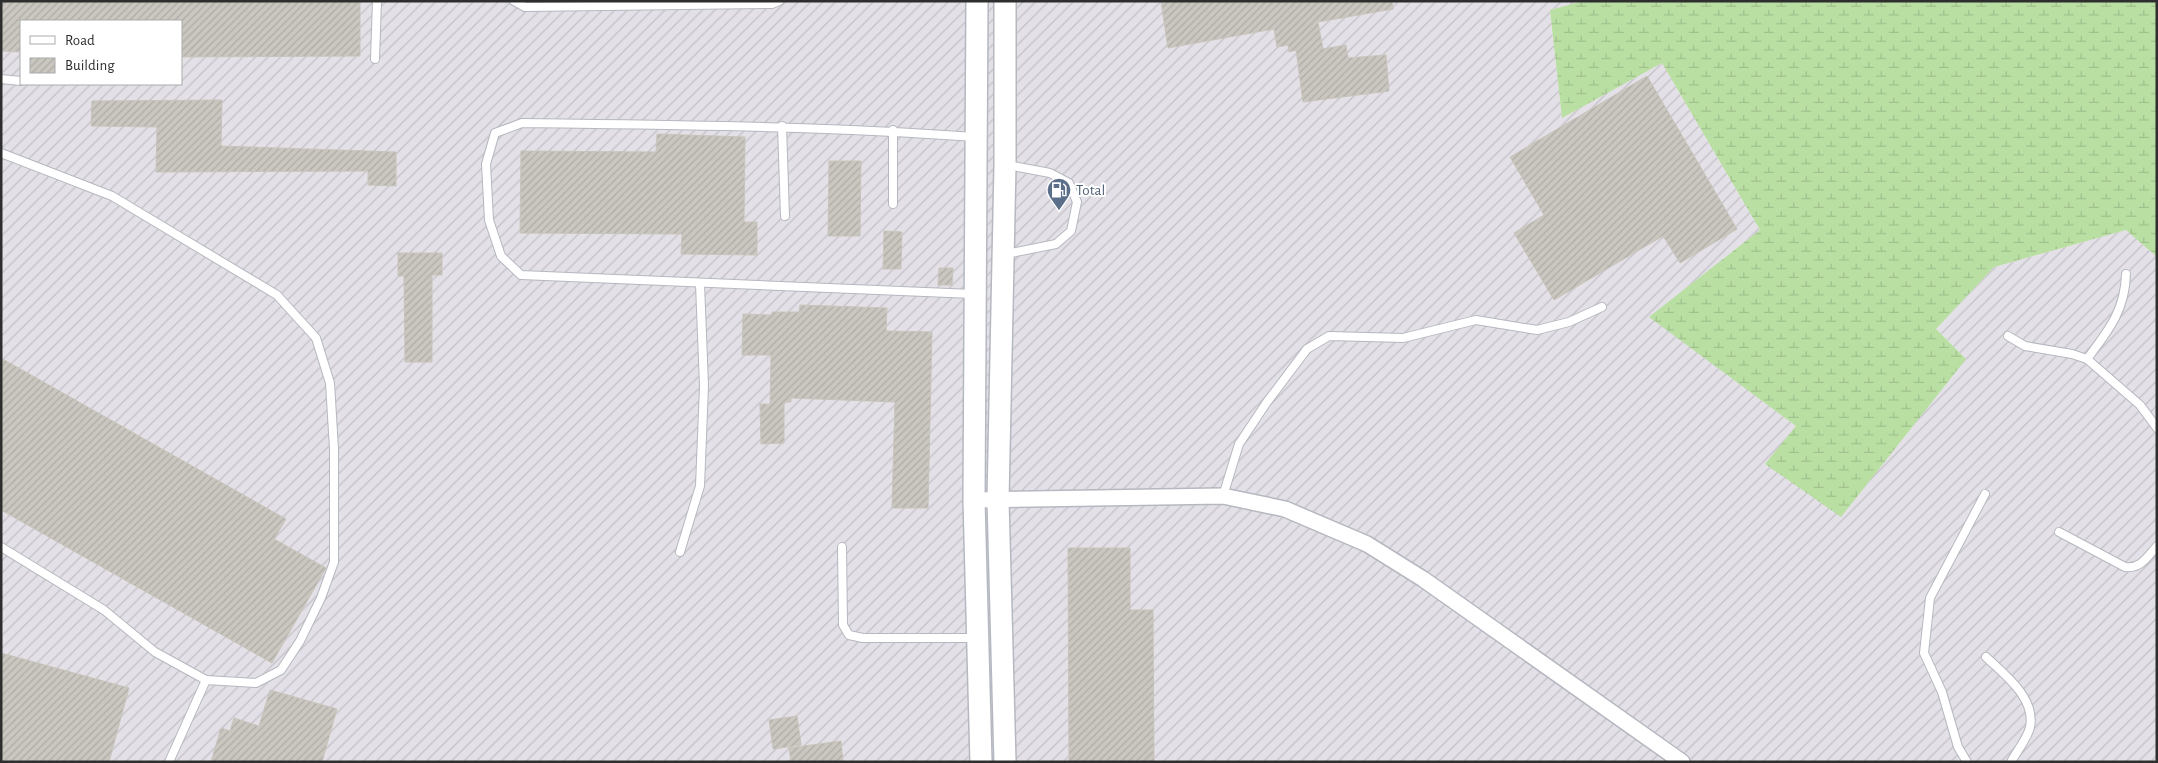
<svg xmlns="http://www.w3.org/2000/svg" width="2158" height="763" font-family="'Alegreya Sans',sans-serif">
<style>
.industrial{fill:url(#industrial-furrows);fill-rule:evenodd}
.wetland{fill:url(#wetland-marsh)}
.building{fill:url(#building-hatch);stroke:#c9c4bb}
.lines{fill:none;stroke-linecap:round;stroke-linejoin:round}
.lane-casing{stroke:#b5b8c0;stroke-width:10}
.street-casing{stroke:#b5b8c0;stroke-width:18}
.secondary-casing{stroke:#b5b8c0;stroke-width:24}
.lane{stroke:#fff;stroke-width:8}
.street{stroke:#fff;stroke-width:15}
.secondary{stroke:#fff;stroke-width:21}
.labels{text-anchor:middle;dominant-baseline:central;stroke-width:4;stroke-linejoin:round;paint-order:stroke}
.service-label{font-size:15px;fill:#4e5e75;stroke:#fff;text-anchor:start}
</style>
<defs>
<pattern id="industrial-furrows" width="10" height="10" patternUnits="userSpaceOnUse" patternTransform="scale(1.25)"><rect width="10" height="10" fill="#e3e1e7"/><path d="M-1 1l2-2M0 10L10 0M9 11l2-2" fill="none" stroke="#c3c1c6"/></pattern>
<pattern id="wetland-marsh" width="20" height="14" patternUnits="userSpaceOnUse" patternTransform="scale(1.25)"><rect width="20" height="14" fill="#badfa3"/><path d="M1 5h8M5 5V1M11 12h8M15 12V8" fill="none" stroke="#a0c08d"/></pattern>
<pattern id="building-hatch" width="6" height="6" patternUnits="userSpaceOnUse" patternTransform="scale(1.25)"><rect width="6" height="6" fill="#cac6c0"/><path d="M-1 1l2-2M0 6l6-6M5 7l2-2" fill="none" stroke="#aeaaa5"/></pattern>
</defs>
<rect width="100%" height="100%" fill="#eee8e2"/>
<!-- industrial -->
<path class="industrial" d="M1 1H1583L1550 10 1562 118 1662 63 1760 230 1650 317 1796 426 1966 359 1936 329 1994 267 2126 230 2157 257V762H1ZM21 21H181V84H21Z"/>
<!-- wetland -->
<polygon class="wetland" points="1583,1 2157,1 2157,257 2126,230 1994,267 1936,329 1966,359 1841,517 1765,464 1796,426 1649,317 1760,230 1662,63 1562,118 1550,10"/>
<!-- building -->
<g class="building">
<polygon points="1,1 360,1 360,56 181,57 181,21 21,21 21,52 1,51"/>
<polygon points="1161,1 1392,1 1393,9 1318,22 1323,49 1346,45 1348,58 1386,55 1389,91 1303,102 1296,50 1289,52 1288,45 1277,47 1274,29 1168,48"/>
<polygon points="1647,76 1737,229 1680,263 1663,236 1554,300 1514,233 1544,215 1510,157"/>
<polygon points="222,100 221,146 396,152 396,186 368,185 368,171 156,172 157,127 91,126 92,101"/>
<polygon points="657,134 745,137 744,222 757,222 757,255 681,254 682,234 520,233 521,151 656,152"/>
<polygon points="829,161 861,161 860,236 828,236"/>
<polygon points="884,231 902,232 901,269 883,269"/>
<polygon points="398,253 442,253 442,275 432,275 432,362 405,362 404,276 398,276"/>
<polygon points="939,268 953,268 952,285 938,285"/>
<polygon points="800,305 887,308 886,331 932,332 928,508 892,508 895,402 791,398 791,402 784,402 784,443 761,444 760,404 770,404 771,355 742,355 743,314 772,315 772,312 799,312"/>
<polygon points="1,358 286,519 274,539 326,568 272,663 1,510"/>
<polygon points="1068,548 1130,548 1130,610 1153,610 1154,762 1069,762"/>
<polygon points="1,653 129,688 109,762 1,762"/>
<polygon points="270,690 337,709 322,762 211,762 221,728 230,731 234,718 259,726"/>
<polygon points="797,716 801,745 773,749 769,720"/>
<polygon points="841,741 843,762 791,762 789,748"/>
</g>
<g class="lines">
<defs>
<g id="lane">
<polyline points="514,1 525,7 772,4 779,1"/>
<polyline points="375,59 377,1"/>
<polyline points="1,79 21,81"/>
<polyline points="782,126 785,216"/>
<polyline points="893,130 893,204"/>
<polyline points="1,153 112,196 277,295 316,338 330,383 334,449 334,562 321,598 300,641 281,670 256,683 206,680"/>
<polyline points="1006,254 1056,244 1071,231 1077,202 1069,183 1050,173 1007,165"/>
<path d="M973 294 521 275 501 256 489 220 486 164 495 133 522 123C673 125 824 126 975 137"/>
<polyline points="2008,336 2025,346 2072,354 2087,359 2140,405 2157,428"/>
<path d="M2087 359C2108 331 2125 311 2126 274"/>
<polyline points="1223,496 1239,444 1267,402 1307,349 1329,336 1403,338 1476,320 1537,330 1569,322 1602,307"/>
<path d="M2059 532 2125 567C2141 569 2147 557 2157 546"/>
<polyline points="1,547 104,610 155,652 206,680 169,762"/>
<polyline points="842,547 843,625 849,635 863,638 976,638"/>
<polyline points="680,552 700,486 704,386 700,284"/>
<path d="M1986 657C2004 674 2036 698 2030 727 2028 738 2016 752 2011 762"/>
<polyline points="1967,762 1958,747 1942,692 1924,653 1930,598 1985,494"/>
</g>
<polyline id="street" points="974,500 1223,496 1285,509 1367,544 1423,579 1682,762"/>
<g id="secondary">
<polyline points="977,1 974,500 981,762"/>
<polyline points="1005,1 1005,165 998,500 1005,762"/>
</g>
</defs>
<!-- lane casing -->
<use href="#lane" class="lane-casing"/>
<!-- street casing -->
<use href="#street" class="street-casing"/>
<!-- secondary casing -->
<use href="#secondary" class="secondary-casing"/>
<!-- lane -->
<use href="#lane" class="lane"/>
<!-- street -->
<use href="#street" class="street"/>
<!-- secondary -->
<use href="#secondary" class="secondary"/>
</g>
<!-- icons -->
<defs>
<symbol id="fuel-pin" viewBox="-11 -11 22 30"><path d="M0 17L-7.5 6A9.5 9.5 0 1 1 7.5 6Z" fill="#5c6f8a" stroke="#fff"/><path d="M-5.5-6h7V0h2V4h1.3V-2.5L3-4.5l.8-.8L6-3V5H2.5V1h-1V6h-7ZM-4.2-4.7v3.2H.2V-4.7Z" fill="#fff"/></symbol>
</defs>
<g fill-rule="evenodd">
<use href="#fuel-pin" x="1045" y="176" width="28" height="38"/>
</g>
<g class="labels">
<!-- service labels -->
<g class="service-label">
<text x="1076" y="190">Total</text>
</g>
</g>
<!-- border -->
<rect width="2158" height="763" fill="none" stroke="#2e2e2e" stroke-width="5"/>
<!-- legend -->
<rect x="20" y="20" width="162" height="65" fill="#ffffff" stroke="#ababab"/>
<rect x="30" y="36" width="25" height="8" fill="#ffffff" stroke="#ababab"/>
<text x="65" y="45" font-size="15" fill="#2e2e2e">Road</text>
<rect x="30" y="58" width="25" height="15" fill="url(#building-hatch)" stroke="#ababab"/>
<text x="65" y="70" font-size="15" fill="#2e2e2e">Building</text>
</svg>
